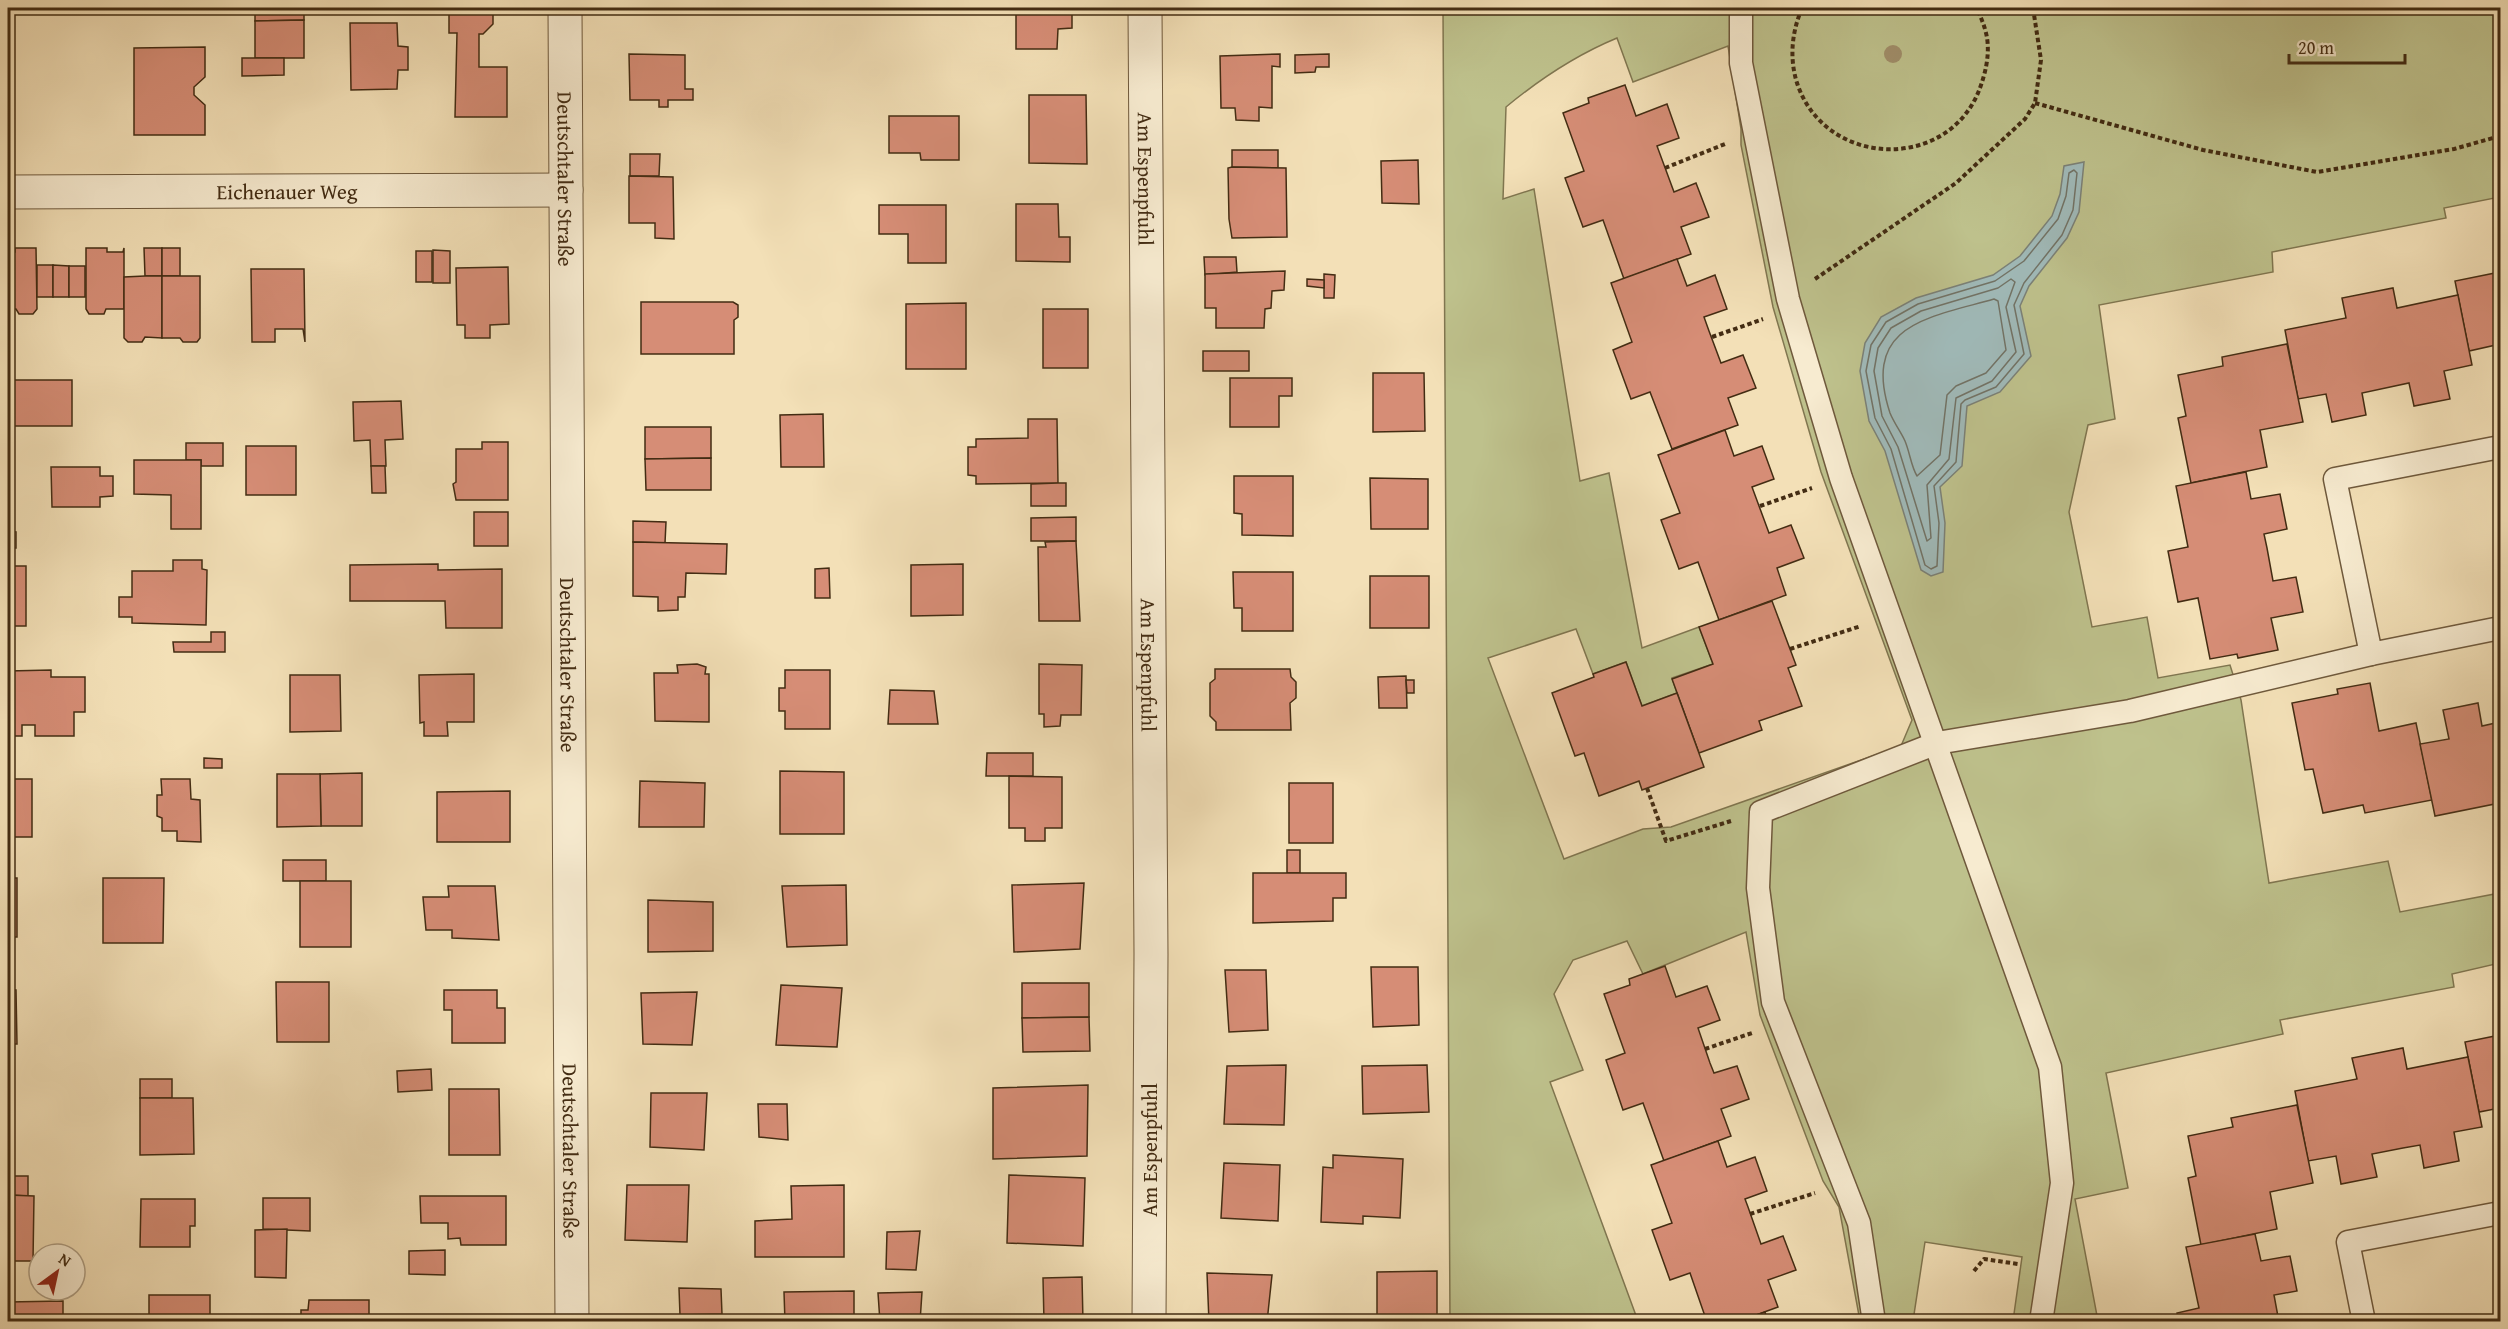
<svg xmlns="http://www.w3.org/2000/svg" width="2508" height="1329" font-family="'Gentium Book Plus',serif">
<style>
.green{fill:#bec18c;stroke:#807650;stroke-width:1.5;fill-rule:evenodd}
.water{fill:#a0bab9;stroke:#7b8177;stroke-width:1.5}
.lines{fill:none;stroke-linecap:round;stroke-linejoin:round}
.shore{stroke:#727366;stroke-width:1.5}
.building{fill:#d68d76;stroke:#432c13;stroke-width:1.5}
.service-casing{stroke:#6f593c;stroke-width:25}
.minor-casing{stroke:#6f593c;stroke-width:35}
.path{stroke:#432c13;stroke-width:4;stroke-dasharray:4.5 3;stroke-linecap:butt}
.service{stroke:#f7ebd0;stroke-width:22}
.minor{stroke:#f7ebd0;stroke-width:33}
.tree{fill:#a08e6a}
.labels{text-anchor:middle;dominant-baseline:central;stroke-width:4.5;stroke-linejoin:round;paint-order:stroke}
.street-label{font-size:21px;fill:#432c13;stroke:#f7ebd0}
</style>
<rect width="100%" height="100%" fill="#f3e0b7"/>
<filter id="stains"><feTurbulence type="fractalNoise" baseFrequency=".00333" numOctaves="4"/><feColorMatrix values="0 0 0 0 .2 0 0 0 0 .09 0 0 0 0 .02 0 0 0 .5 -.17"/></filter>
<radialGradient id="worn" r=".72"><stop offset=".6" stop-color="#630" stop-opacity="0"/><stop offset="1" stop-color="#630" stop-opacity=".3"/></radialGradient>
<!-- green -->
<path class="green" d="M1443 8H2500V197L2444 208 2446 218 2272 252 2273 272 2099 305 2115 419 2088 425 2069 512 2092 627 2147 617 2158 678 2230 665 2241 700 2269 883 2388 861 2400 912 2500 893V963L2452 974 2454 987 2280 1020 2283 1034 2106 1073 2128 1188 2075 1199 2098 1321H2013L2022 1257 1925 1242 1913 1321H1860L1839 1207 1823 1181 1760 1015 1746 932 1643 974 1627 941 1573 960 1554 994 1583 1070 1550 1082 1638 1321H1450ZM1617 38 1633 82 1728 46 1741 129V145L1773 307 1821 472 1912 720 1901 746 1671 827 1643 829 1564 859 1488 658 1576 629 1593 674 1626 662 1642 706 1677 693 1672 678 1713 664 1699 627 1642 648 1609 473 1580 481 1534 189 1503 199 1506 107C1541 78 1576 55 1617 38Z"/>
<!-- water -->
<polygon class="water" points="2084,162 2079,212 2067,238 2029,286 2020,306 2031,356 2000,392 1967,406 1962,466 1940,487 1945,523 1943,572 1931,576 1921,570 1885,451 1869,421 1860,371 1865,343 1881,317 1916,298 1993,275 2020,256 2052,216 2060,194 2064,166"/>
<g class="lines">
<!-- shore -->
<g class="shore">
<polygon points="2074,170 2077,173 2073,210 2062,235 2024,283 2014,305 2024,354 1996,387 1965,400 1961,404 1956,462 1934,486 1939,523 1937,566 1931,569 1925,565 1891,449 1875,418 1866,371 1871,345 1886,322 1918,304 1995,281 2024,261 2058,219 2066,196 2069,173"/>
<polygon points="2011,279 2015,282 2006,307 2016,352 1992,381 1956,398 1949,459 1927,485 1931,538 1927,541 1898,447 1882,416 1874,371 1878,348 1891,328 1921,311 1998,288"/>
<path d="M1994 299 1998 301 2006 350 1986 373 1956 386 1947 395 1940 455 1917 476C1911 466 1910 453 1905 441 1901 432 1894 423 1890 413 1861 324 1928 318 1994 299Z"/>
</g>
</g>
<!-- building -->
<g class="building">
<polygon points="255,8 304,8 304,20 255,21"/>
<polygon points="449,8 451,13 464,13 469,8 488,8 493,12 493,24 483,34 479,34 479,67 507,67 507,117 455,117 457,33 449,33"/>
<polygon points="1016,8 1072,8 1072,28 1058,29 1057,49 1016,49"/>
<polygon points="304,20 304,58 255,58 255,21"/>
<polygon points="350,23 397,23 398,46 408,47 408,70 398,70 397,89 351,90"/>
<polygon points="205,47 205,77 194,87 194,95 205,105 205,135 134,135 134,48"/>
<polygon points="629,54 685,55 685,89 693,89 693,100 668,100 668,107 659,107 659,100 630,100"/>
<polygon points="1280,54 1280,67 1272,66 1272,108 1259,107 1259,121 1236,120 1235,108 1221,108 1220,56"/>
<polygon points="1329,54 1329,67 1316,67 1315,72 1295,73 1295,55"/>
<polygon points="242,58 284,58 284,75 242,76"/>
<polygon points="1625,85 1636,116 1667,104 1679,138 1657,146 1674,192 1696,183 1709,217 1681,227 1691,254 1624,279 1603,220 1583,227 1565,178 1584,171 1563,113 1589,103 1588,98"/>
<polygon points="1029,95 1086,95 1087,164 1029,163"/>
<polygon points="889,116 959,116 959,160 921,160 920,153 889,153"/>
<polygon points="1232,150 1278,150 1278,168 1232,167"/>
<polygon points="630,154 660,154 659,176 630,176"/>
<polygon points="1418,160 1419,204 1382,203 1381,161"/>
<polygon points="1232,167 1286,168 1287,237 1232,238 1229,219 1228,168"/>
<polygon points="629,176 673,177 674,239 655,238 655,223 629,223"/>
<polygon points="1016,204 1058,204 1059,237 1070,237 1070,262 1016,261"/>
<polygon points="879,205 946,205 946,263 908,263 908,234 879,234"/>
<polygon points="15,248 36,248 37,309 33,314 19,314 16,309 8,309 8,252 15,252"/>
<polygon points="86,248 107,248 107,252 123,252 124,248 124,309 106,309 104,314 89,314 86,309"/>
<polygon points="144,248 162,248 162,276 145,276"/>
<rect x="162" y="248" width="18" height="28"/>
<polygon points="433,250 450,251 450,283 433,283"/>
<rect x="416" y="251" width="16" height="31"/>
<polygon points="1204,257 1236,257 1237,272 1205,275"/>
<polygon points="1677,259 1687,286 1715,275 1727,309 1704,317 1709,331 1721,363 1743,355 1756,388 1728,398 1738,425 1672,449 1650,392 1631,399 1613,350 1632,342 1611,283"/>
<rect x="37" y="265" width="16" height="32"/>
<polygon points="53,265 69,266 69,297 53,297"/>
<rect x="69" y="266" width="16" height="31"/>
<polygon points="508,267 509,324 490,325 490,338 465,338 465,325 457,325 456,268"/>
<polygon points="251,269 304,269 305,342 303,329 275,329 275,342 252,342"/>
<polygon points="1285,271 1284,290 1272,291 1271,308 1265,309 1264,328 1216,328 1216,308 1205,308 1205,274"/>
<polygon points="2500,272 2500,367 2496,345 2469,351 2455,281"/>
<polygon points="1324,274 1335,275 1334,298 1324,298"/>
<polygon points="145,276 162,276 162,338 145,337 142,342 128,342 124,338 124,277"/>
<polygon points="162,276 200,276 200,338 197,342 183,342 180,338 162,338"/>
<polygon points="1307,279 1324,280 1324,288 1307,286"/>
<polygon points="2393,288 2397,308 2458,295 2472,365 2444,371 2450,399 2414,406 2409,383 2362,393 2366,415 2332,422 2326,394 2298,399 2285,330 2346,318 2342,298"/>
<polygon points="641,302 733,302 738,305 738,317 734,320 734,354 641,354"/>
<polygon points="966,303 966,369 906,369 906,304"/>
<rect x="1043" y="309" width="45" height="59"/>
<polygon points="2287,344 2303,422 2260,430 2267,467 2191,483 2178,418 2186,416 2178,375 2223,366 2222,357"/>
<rect x="1203" y="351" width="46" height="20"/>
<polygon points="1373,373 1424,373 1425,431 1373,432"/>
<polygon points="1230,378 1292,378 1292,396 1279,396 1279,427 1230,427"/>
<rect x="8" y="380" width="64" height="46"/>
<polygon points="401,401 403,439 385,440 386,466 371,466 370,440 354,441 353,402"/>
<polygon points="823,414 824,467 781,467 780,415"/>
<polygon points="1028,419 1057,419 1058,483 976,484 976,476 968,475 968,447 976,447 976,439 1028,438"/>
<polygon points="645,427 711,427 711,458 645,459"/>
<polygon points="1725,430 1734,456 1762,446 1774,479 1752,487 1769,533 1791,525 1804,558 1777,568 1786,595 1719,620 1698,562 1679,569 1661,520 1680,513 1658,455"/>
<polygon points="482,442 508,442 508,500 456,500 453,484 456,482 456,449 482,449"/>
<polygon points="186,443 223,443 223,466 201,466 201,460 186,460"/>
<rect x="246" y="446" width="50" height="49"/>
<polygon points="711,458 711,490 646,490 645,459"/>
<polygon points="134,460 201,460 201,529 171,529 171,495 134,494"/>
<polygon points="371,466 385,466 386,493 372,493"/>
<polygon points="51,467 100,467 100,476 113,476 113,496 100,497 100,507 52,507"/>
<polygon points="2246,472 2251,499 2280,494 2287,529 2264,534 2267,548 2273,581 2296,577 2303,612 2271,618 2278,650 2238,658 2237,654 2210,659 2198,598 2178,602 2168,551 2188,547 2176,486"/>
<polygon points="1234,476 1293,476 1293,536 1242,535 1242,514 1234,513"/>
<polygon points="1370,478 1428,479 1428,529 1371,529"/>
<polygon points="1058,483 1066,483 1066,506 1031,506 1031,484"/>
<rect x="474" y="512" width="34" height="34"/>
<polygon points="1076,517 1076,541 1031,541 1031,518"/>
<polygon points="633,521 666,522 665,543 633,542"/>
<polygon points="8,531 16,532 16,548 8,548"/>
<polygon points="1076,541 1080,621 1039,621 1038,547 1046,547 1045,542"/>
<polygon points="633,542 727,544 726,574 686,573 685,597 678,597 678,610 658,611 658,597 633,596"/>
<polygon points="173,560 202,560 202,569 207,570 206,625 132,623 132,617 119,617 119,597 132,597 132,571 173,571"/>
<polygon points="438,564 438,570 502,569 502,628 446,628 445,601 350,601 350,565"/>
<polygon points="963,564 963,615 911,616 911,565"/>
<rect x="8" y="566" width="18" height="60"/>
<polygon points="829,568 830,598 815,598 815,569"/>
<polygon points="1233,572 1293,572 1293,631 1242,631 1242,608 1234,608"/>
<rect x="1370" y="576" width="59" height="52"/>
<polygon points="1772,601 1796,665 1788,668 1802,706 1759,721 1762,730 1699,753 1672,679 1713,664 1699,627"/>
<polygon points="211,632 225,632 225,652 174,652 173,642 211,642"/>
<polygon points="1626,662 1642,706 1677,693 1704,767 1642,790 1639,781 1599,796 1584,753 1575,756 1552,693 1594,677 1593,674"/>
<polygon points="697,664 706,667 705,674 709,674 709,722 655,721 654,673 678,673 677,665"/>
<polygon points="1039,664 1082,665 1081,715 1061,715 1060,726 1044,727 1044,714 1039,714"/>
<polygon points="1215,669 1290,669 1291,677 1296,682 1296,698 1290,703 1291,730 1216,730 1216,722 1210,716 1210,683 1215,679"/>
<polygon points="51,670 51,677 85,677 85,712 74,712 74,736 35,736 35,725 22,725 22,736 8,736 8,671"/>
<polygon points="785,670 830,670 830,729 785,729 785,711 779,711 779,688 785,688"/>
<polygon points="474,674 474,722 447,722 448,736 424,736 424,722 420,723 419,675"/>
<polygon points="290,675 340,675 341,731 290,732"/>
<polygon points="1406,676 1407,708 1379,708 1378,677"/>
<polygon points="1406,680 1414,680 1414,693 1407,693"/>
<polygon points="2370,683 2379,731 2416,723 2432,800 2365,813 2363,805 2323,813 2313,769 2305,770 2292,703 2338,694 2337,689"/>
<polygon points="890,690 934,691 938,724 888,724"/>
<polygon points="2478,703 2482,726 2500,722 2499,825 2495,804 2435,816 2420,744 2449,739 2443,710"/>
<polygon points="987,753 1033,753 1033,776 986,776"/>
<polygon points="204,758 222,759 222,768 204,768"/>
<polygon points="780,771 844,772 844,834 780,834"/>
<polygon points="362,773 362,826 321,826 320,774"/>
<polygon points="277,774 320,774 321,826 277,827"/>
<polygon points="1009,776 1062,777 1062,828 1045,828 1045,841 1025,841 1025,828 1009,828"/>
<rect x="8" y="779" width="24" height="58"/>
<polygon points="161,779 190,779 191,799 200,800 201,842 177,841 177,831 162,831 162,818 157,816 157,795 162,795"/>
<polygon points="640,781 705,783 704,827 639,827"/>
<rect x="1289" y="783" width="44" height="60"/>
<polygon points="510,791 510,842 437,842 437,792"/>
<rect x="1287" y="850" width="13" height="23"/>
<rect x="283" y="860" width="43" height="21"/>
<polygon points="1253,873 1346,873 1346,898 1333,898 1333,921 1253,923"/>
<rect x="8" y="878" width="9" height="59"/>
<polygon points="103,878 164,878 163,943 103,943"/>
<rect x="300" y="881" width="51" height="66"/>
<polygon points="1084,883 1080,949 1014,952 1012,885"/>
<polygon points="846,885 847,945 787,947 782,886"/>
<polygon points="448,886 495,886 499,940 452,938 452,930 426,930 423,897 449,897"/>
<polygon points="648,900 713,902 713,951 648,952"/>
<polygon points="1665,966 1676,997 1707,986 1720,1020 1698,1028 1710,1063 1714,1073 1737,1066 1749,1099 1721,1109 1731,1136 1664,1161 1643,1103 1623,1110 1606,1060 1625,1053 1604,994 1630,985 1629,979"/>
<polygon points="1371,967 1418,967 1419,1025 1373,1027"/>
<polygon points="1225,970 1266,970 1268,1030 1229,1032"/>
<polygon points="8,978 8,990 16,990 17,1044 8,1044"/>
<polygon points="276,982 329,982 329,1042 277,1042"/>
<polygon points="1022,983 1089,983 1089,1017 1022,1018"/>
<polygon points="781,985 842,988 837,1047 776,1045"/>
<polygon points="444,990 497,990 497,1008 505,1008 505,1043 452,1043 452,1010 444,1010"/>
<polygon points="697,992 692,1045 643,1044 641,993"/>
<polygon points="1089,1017 1090,1051 1023,1052 1022,1018"/>
<polygon points="2500,1035 2500,1108 2479,1112 2465,1042"/>
<polygon points="2403,1048 2407,1069 2468,1057 2482,1127 2454,1132 2459,1161 2424,1168 2420,1145 2403,1148 2372,1154 2377,1177 2341,1184 2336,1156 2308,1161 2295,1091 2357,1079 2352,1058"/>
<polygon points="1286,1065 1284,1125 1224,1124 1227,1066"/>
<polygon points="1427,1065 1429,1112 1363,1114 1362,1066"/>
<polygon points="431,1069 432,1090 398,1092 397,1071"/>
<rect x="140" y="1079" width="32" height="19"/>
<polygon points="1088,1085 1087,1156 993,1159 993,1088"/>
<polygon points="449,1089 499,1089 500,1155 449,1155"/>
<polygon points="651,1093 707,1093 704,1150 650,1147"/>
<polygon points="140,1098 193,1098 194,1154 140,1155"/>
<polygon points="758,1104 787,1104 788,1140 759,1137"/>
<polygon points="2297,1105 2313,1183 2270,1192 2277,1229 2201,1245 2188,1178 2196,1176 2188,1136 2233,1127 2231,1118"/>
<polygon points="1718,1141 1727,1167 1755,1157 1767,1191 1745,1199 1748,1207 1761,1244 1783,1236 1796,1270 1768,1280 1778,1307 1737,1322 1707,1322 1690,1273 1670,1280 1652,1230 1672,1223 1651,1165"/>
<polygon points="1333,1155 1403,1159 1400,1218 1363,1216 1363,1224 1321,1222 1323,1167 1333,1168"/>
<polygon points="1224,1163 1280,1165 1278,1221 1221,1218"/>
<polygon points="1009,1175 1085,1178 1083,1246 1007,1243"/>
<polygon points="8,1176 28,1176 28,1196 8,1195"/>
<polygon points="627,1185 689,1185 687,1242 625,1240"/>
<polygon points="844,1185 844,1257 755,1257 755,1221 792,1219 791,1186"/>
<polygon points="8,1195 34,1196 33,1261 8,1261"/>
<polygon points="420,1196 506,1196 506,1245 461,1245 460,1238 448,1239 448,1223 421,1223"/>
<polygon points="263,1198 310,1198 310,1231 263,1229"/>
<polygon points="141,1199 195,1199 195,1226 190,1226 190,1247 140,1247"/>
<polygon points="287,1229 286,1278 255,1277 255,1230"/>
<polygon points="920,1231 916,1270 886,1269 887,1232"/>
<polygon points="2255,1234 2261,1261 2290,1256 2297,1291 2274,1295 2279,1322 2179,1322 2177,1313 2199,1308 2186,1247"/>
<polygon points="445,1250 445,1275 409,1274 409,1251"/>
<polygon points="1437,1271 1437,1322 1377,1322 1377,1272"/>
<polygon points="1207,1273 1272,1275 1267,1322 1209,1322"/>
<polygon points="1082,1277 1083,1322 1044,1322 1043,1278"/>
<polygon points="679,1288 721,1289 722,1314 680,1315"/>
<polygon points="854,1291 854,1322 785,1322 784,1292"/>
<polygon points="922,1292 920,1322 880,1322 878,1293"/>
<rect x="149" y="1295" width="61" height="27"/>
<polygon points="309,1300 369,1300 369,1322 301,1322 301,1310 308,1310"/>
<polygon points="63,1301 63,1322 8,1322 8,1302"/>
<polygon points="1765,1312 1768,1322 1737,1322"/>
</g>
<g class="lines">
<defs>
<g id="service">
<polyline points="1741,8 1741,63 1788,299 1841,478 2050,1067 2062,1183 2041,1322"/>
<polyline points="2500,447 2335,479 2371,654 2500,628"/>
<polyline points="1874,1322 1859,1223 1773,1002 1758,888 1761,812 1937,743 2130,711 2371,654"/>
<polyline points="2364,1322 2348,1242 2500,1213"/>
</g>
<g id="minor">
<path id="s1" d="M565 8 572 1322"/>
<path id="s2" d="M1145 8 1151 954 1149 1322"/>
<path id="s3" d="M8 192 566 190"/>
</g>
</defs>
<!-- service casing -->
<use href="#service" class="service-casing"/>
<!-- minor casing -->
<use href="#minor" class="minor-casing"/>
<!-- path -->
<g class="path">
<path d="M1802 8C1792 32 1789 57 1797 83 1826 171 1955 172 1982 82 1987 67 1990 49 1986 33 1984 24 1980 16 1977 8"/>
<polyline points="2035,103 2203,150 2317,172 2454,149 2500,136"/>
<polyline points="1665,168 1725,144"/>
<polyline points="1815,279 1956,183 2025,119 2035,103 2041,60 2033,8"/>
<polyline points="1712,337 1763,319"/>
<polyline points="1760,506 1812,488"/>
<polyline points="1790,649 1861,626"/>
<polyline points="1647,788 1666,841 1731,821"/>
<polyline points="1705,1049 1752,1033"/>
<polyline points="1750,1214 1815,1193"/>
<polyline points="1974,1271 1984,1259 2018,1264"/>
</g>
<!-- service -->
<use href="#service" class="service"/>
<!-- minor -->
<use href="#minor" class="minor"/>
</g>
<!-- trees -->
<circle class="tree" cx="1893" cy="54" r="9"/>
<g class="labels">
<!-- street labels -->
<g class="street-label">
<text stroke="none"><textPath href="#s1" startOffset="171">Deutschtaler Straße</textPath></text>
<text stroke="none"><textPath href="#s2" startOffset="171">Am Espenpfuhl</textPath></text>
<text stroke="none"><textPath href="#s3" startOffset="279">Eichenauer Weg</textPath></text>
<text stroke="none"><textPath href="#s1" startOffset="657">Deutschtaler Straße</textPath></text>
<text stroke="none"><textPath href="#s2" startOffset="657">Am Espenpfuhl</textPath></text>
<text stroke="none"><textPath href="#s1" startOffset="1143">Deutschtaler Straße</textPath></text>
<text transform="translate(1149 1150) rotate(-90)">Am Espenpfuhl</text>
</g>
</g>
<!-- margin -->
<rect width="2508" height="1329" fill="none" stroke="#f3e0b7" stroke-width="30"/>
<rect x="9" y="9" width="2490" height="1311" fill="none" stroke="#432c13" stroke-width="3"/>
<rect x="15" y="15" width="2478" height="1299" fill="none" stroke="#432c13" stroke-width="1.5"/>
<!-- north arrow -->
<g transform="translate(57 1272) rotate(33)"><circle r="28" fill="#f7ebd0" stroke="#af9f84" stroke-width="1.5"/>
<path d="M0-4.5L10 22L0 15L-10 22Z" fill="#8f2418"/>
<text y="-9" font-size="16" font-weight="bold" text-anchor="middle" fill="#432c13">N</text>
</g>
<!-- scale -->
<path d="M2289 54v9h116v-9" fill="none" stroke="#432c13" stroke-width="3"/>
<text x="2298" y="54" font-size="18" fill="#432c13" stroke="#f7ebd0" stroke-width="4.5" paint-order="stroke">20 m</text>
<rect width="100%" height="100%" filter="url(#stains)"/>
<rect width="100%" height="100%" fill="url(#worn)"/>
</svg>
